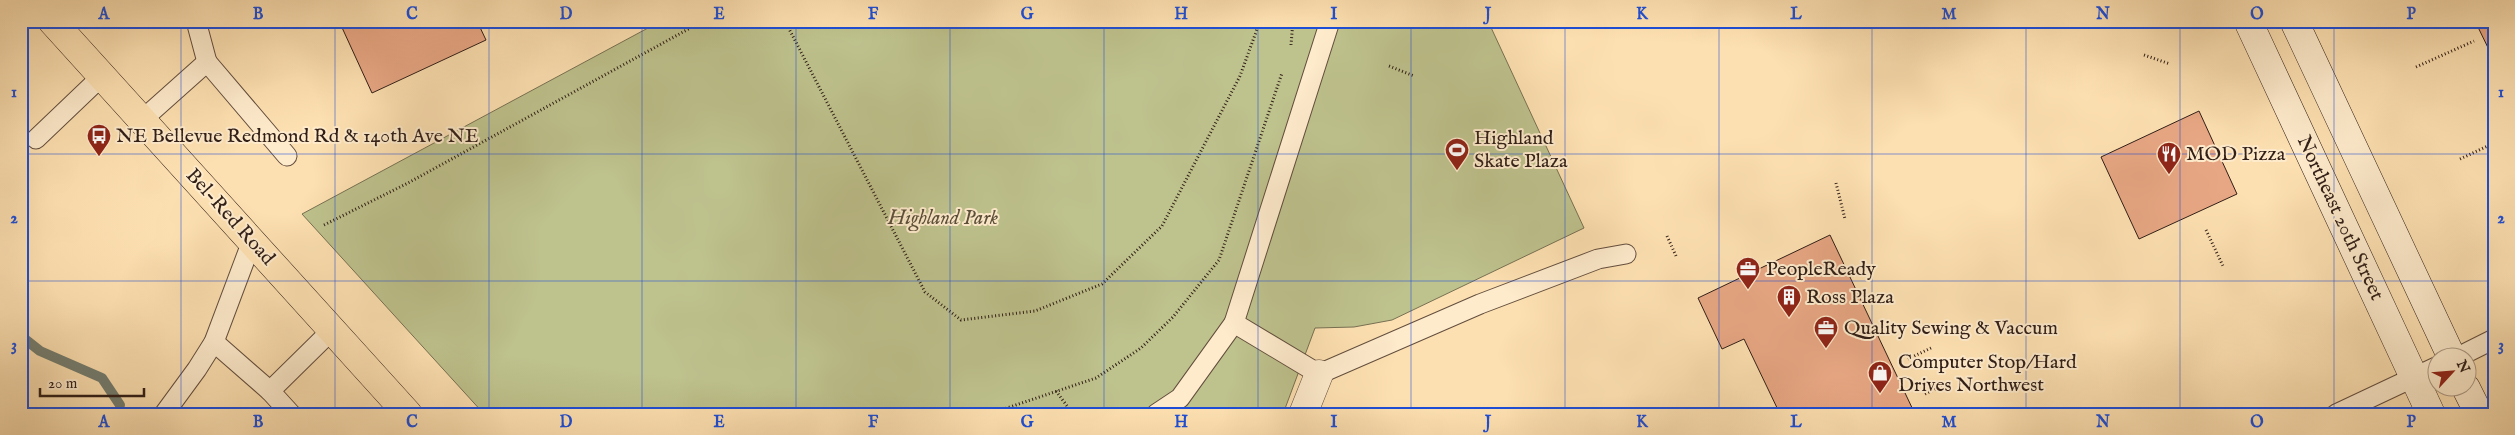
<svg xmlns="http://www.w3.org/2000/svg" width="2515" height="435" font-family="'IM FELL English',serif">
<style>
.green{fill:#bec28d;stroke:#777052}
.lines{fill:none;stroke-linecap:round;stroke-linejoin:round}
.stream{stroke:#737d70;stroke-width:10}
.building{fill:#e8a784;stroke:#301e17}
.lane-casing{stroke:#634e3e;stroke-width:21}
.street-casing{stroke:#634e3e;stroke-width:29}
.secondary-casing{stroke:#301e17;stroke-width:29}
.primary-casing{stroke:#301e17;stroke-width:29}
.path{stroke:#301e17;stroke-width:3;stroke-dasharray:1 2.5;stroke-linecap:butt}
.lane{stroke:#feebcc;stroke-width:19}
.street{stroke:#feebcc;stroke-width:28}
.secondary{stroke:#feebcc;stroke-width:28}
.primary{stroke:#fde0b1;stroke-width:28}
.grid{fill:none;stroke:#1d4ed8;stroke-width:1;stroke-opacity:0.55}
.labels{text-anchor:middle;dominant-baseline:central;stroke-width:4;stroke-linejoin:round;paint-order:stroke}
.poi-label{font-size:20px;fill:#301e17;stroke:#feebcc;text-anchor:start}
.street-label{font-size:20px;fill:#301e17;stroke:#feebcc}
.park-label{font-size:20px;font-style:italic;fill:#5b4f3a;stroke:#feebcc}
.neatline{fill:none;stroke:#1d4ed8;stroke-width:2}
.grid-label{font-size:16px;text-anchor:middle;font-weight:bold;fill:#1d4ed8}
</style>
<rect width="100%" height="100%" fill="#fde0b1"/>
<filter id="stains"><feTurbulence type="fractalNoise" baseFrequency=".004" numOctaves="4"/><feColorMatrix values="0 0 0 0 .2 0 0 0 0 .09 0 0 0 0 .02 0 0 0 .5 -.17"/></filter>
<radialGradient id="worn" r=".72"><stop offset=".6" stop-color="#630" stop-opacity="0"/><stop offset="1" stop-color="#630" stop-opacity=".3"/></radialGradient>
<!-- green -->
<polygon class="green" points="661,21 1488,21 1584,228 1392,320 1354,327 1315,328 1283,414 484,414 302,214"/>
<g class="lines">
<!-- stream -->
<polyline class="stream" points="21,336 40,351 102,378 120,405"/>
</g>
<!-- building -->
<g class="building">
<polygon points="339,21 477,21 486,40 372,93"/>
<polygon points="2475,21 2494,21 2494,60"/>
<polygon points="2199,111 2237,194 2139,239 2101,157"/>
<polygon points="1830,235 1915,414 1780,414 1744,339 1722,349 1698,298"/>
</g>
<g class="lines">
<defs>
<g id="lane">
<polyline points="196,21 207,62"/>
<polyline points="1330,21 1234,323 1319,374 1480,304 1598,259 1626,254"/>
<polyline points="142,120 207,62 287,156"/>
<polyline points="36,139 102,76"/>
<polyline points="214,342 270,391"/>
<polyline points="2456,358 2494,339"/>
<polyline points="164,414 197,369 214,342 252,241"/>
<polyline points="291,414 270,391 332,330"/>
<polyline points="1156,414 1180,398 1234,323"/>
<polyline points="2336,414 2438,366"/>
</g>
<polyline id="street" points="1303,414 1319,374"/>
<g id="secondary">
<polyline points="2248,21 2431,414"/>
<polyline points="2294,21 2452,358"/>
<polyline points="2466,388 2479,414"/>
</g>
<polyline id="primary" points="52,21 408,414"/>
</defs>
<!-- lane casing -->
<use href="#lane" class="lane-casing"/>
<!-- street casing -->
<use href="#street" class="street-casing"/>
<!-- secondary casing -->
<use href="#secondary" class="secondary-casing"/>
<!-- primary casing -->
<use href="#primary" class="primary-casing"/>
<!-- path -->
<g class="path">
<polyline points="785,21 925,292 961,320 1035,311 1102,284 1162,226 1240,76 1260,21"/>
<polyline points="1291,45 1293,21"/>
<polyline points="2144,55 2170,64"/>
<polyline points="1389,66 1414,76"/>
<polyline points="2416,67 2474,41"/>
<polyline points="2460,159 2494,143"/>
<polyline points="1836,183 1845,219"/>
<polyline points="324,225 408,183 703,21"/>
<polyline points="2206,230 2223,266"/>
<polyline points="1667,236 1676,256"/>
<polyline points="1908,359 1931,348"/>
<polyline points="1056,391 1073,414"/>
<polyline points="1925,394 1948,383"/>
<polyline points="989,414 1096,378 1141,348 1173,317 1219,260 1282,73"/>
</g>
<!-- lane -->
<use href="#lane" class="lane"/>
<!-- street -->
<use href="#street" class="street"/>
<!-- secondary -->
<use href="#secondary" class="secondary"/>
<!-- primary -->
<use href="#primary" class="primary"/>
</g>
<!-- grid -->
<path class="grid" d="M181 21V414M335 21V414M489 21V414M642 21V414M796 21V414M950 21V414M1104 21V414M1258 21V414M1411 21V414M1565 21V414M1719 21V414M1872 21V414M2026 21V414M2180 21V414M2334 21V414M21 154H2494M21 281H2494"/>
<!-- icons -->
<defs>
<symbol id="bus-pin" viewBox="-11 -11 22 30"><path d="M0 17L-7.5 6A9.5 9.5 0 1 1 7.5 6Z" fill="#8f2418" stroke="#feebcc"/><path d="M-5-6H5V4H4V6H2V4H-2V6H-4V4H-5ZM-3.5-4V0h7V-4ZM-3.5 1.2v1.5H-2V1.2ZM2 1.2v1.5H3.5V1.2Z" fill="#fff"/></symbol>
<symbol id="stadium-pin" viewBox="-11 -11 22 30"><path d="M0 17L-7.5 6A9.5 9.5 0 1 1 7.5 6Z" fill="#8f2418" stroke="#feebcc"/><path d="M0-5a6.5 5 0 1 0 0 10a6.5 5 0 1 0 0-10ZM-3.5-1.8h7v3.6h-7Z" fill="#fff"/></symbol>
<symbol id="restaurant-pin" viewBox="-11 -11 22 30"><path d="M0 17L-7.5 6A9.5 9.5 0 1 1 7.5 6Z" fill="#8f2418" stroke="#feebcc"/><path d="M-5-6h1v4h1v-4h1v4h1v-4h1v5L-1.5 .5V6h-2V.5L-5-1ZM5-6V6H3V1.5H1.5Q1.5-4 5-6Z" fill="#fff"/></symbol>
<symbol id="office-pin" viewBox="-11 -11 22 30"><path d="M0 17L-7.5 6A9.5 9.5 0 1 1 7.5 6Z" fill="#8f2418" stroke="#feebcc"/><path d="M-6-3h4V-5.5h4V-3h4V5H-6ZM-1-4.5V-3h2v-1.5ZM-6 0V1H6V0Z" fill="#fff"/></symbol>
<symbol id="building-pin" viewBox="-11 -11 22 30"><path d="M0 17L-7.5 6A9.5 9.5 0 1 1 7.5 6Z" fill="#8f2418" stroke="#feebcc"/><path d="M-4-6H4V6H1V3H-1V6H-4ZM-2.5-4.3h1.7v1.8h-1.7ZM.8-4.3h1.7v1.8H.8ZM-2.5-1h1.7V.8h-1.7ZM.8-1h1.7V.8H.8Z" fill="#fff"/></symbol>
<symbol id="shop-pin" viewBox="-11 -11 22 30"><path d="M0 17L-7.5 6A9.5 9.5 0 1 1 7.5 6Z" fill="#8f2418" stroke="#feebcc"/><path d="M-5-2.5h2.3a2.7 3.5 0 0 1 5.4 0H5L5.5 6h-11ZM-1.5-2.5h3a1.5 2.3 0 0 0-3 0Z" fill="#fff"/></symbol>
</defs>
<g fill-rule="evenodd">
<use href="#bus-pin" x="85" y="122" width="28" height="38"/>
<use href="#stadium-pin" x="1443" y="136" width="28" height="38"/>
<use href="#restaurant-pin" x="2155" y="140" width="28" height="38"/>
<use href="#office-pin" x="1734" y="255" width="28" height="38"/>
<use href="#building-pin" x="1775" y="283" width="28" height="38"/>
<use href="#office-pin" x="1812" y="314" width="28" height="38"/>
<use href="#shop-pin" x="1866" y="359" width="28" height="38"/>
</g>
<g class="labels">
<!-- poi labels -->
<g class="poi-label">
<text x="116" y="136">NE Bellevue Redmond Rd &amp; 140th Ave NE</text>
<text x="1474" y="138">Highland<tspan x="1474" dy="23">Skate Plaza</tspan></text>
<text x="2186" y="154">MOD Pizza</text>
<text x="1766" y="269">PeopleReady</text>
<text x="1806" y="297">Ross Plaza</text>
<text x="1844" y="328">Quality Sewing &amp; Vaccum</text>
<text x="1898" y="362">Computer Stop/Hard<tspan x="1898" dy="23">Drives Northwest</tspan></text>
</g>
<!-- street labels -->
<g class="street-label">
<text transform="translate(230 217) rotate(48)">Bel-Red Road</text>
<text transform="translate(2340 218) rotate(65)">Northeast 20th Street</text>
</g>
<!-- park labels -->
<g class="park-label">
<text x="943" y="218">Highland Park</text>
</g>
</g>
<!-- margin -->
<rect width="2515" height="435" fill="none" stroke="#fde0b1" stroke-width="55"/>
<!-- north arrow -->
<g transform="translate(2452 372) rotate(64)"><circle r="24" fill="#feebcc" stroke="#ac9984"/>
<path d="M0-4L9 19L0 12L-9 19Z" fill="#8f2418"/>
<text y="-8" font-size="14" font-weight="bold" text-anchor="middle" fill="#301e17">N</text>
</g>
<!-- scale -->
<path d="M40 388v8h104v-8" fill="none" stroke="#301e17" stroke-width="2.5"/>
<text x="48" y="388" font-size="15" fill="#301e17" stroke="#feebcc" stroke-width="4" paint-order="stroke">20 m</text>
<rect x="28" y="28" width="2460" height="380" class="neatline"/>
<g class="grid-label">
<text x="104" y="19">A</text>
<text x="258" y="19">B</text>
<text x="412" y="19">C</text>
<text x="566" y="19">D</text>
<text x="719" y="19">E</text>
<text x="873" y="19">F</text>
<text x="1027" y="19">G</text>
<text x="1181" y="19">H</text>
<text x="1334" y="19">I</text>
<text x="1488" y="19">J</text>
<text x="1642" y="19">K</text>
<text x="1796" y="19">L</text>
<text x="1949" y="19">M</text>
<text x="2103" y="19">N</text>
<text x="2257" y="19">O</text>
<text x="2411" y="19">P</text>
<text x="14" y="97">1</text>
<text x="2501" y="97">1</text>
<text x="14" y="223">2</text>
<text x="2501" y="223">2</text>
<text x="14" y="350">3</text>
<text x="2501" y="350">3</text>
<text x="104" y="427">A</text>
<text x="258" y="427">B</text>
<text x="412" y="427">C</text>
<text x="566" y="427">D</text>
<text x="719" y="427">E</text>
<text x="873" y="427">F</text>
<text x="1027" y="427">G</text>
<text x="1181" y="427">H</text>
<text x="1334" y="427">I</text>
<text x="1488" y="427">J</text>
<text x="1642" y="427">K</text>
<text x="1796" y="427">L</text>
<text x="1949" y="427">M</text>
<text x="2103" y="427">N</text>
<text x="2257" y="427">O</text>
<text x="2411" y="427">P</text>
</g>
<rect width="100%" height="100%" filter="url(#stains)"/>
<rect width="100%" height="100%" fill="url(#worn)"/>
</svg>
